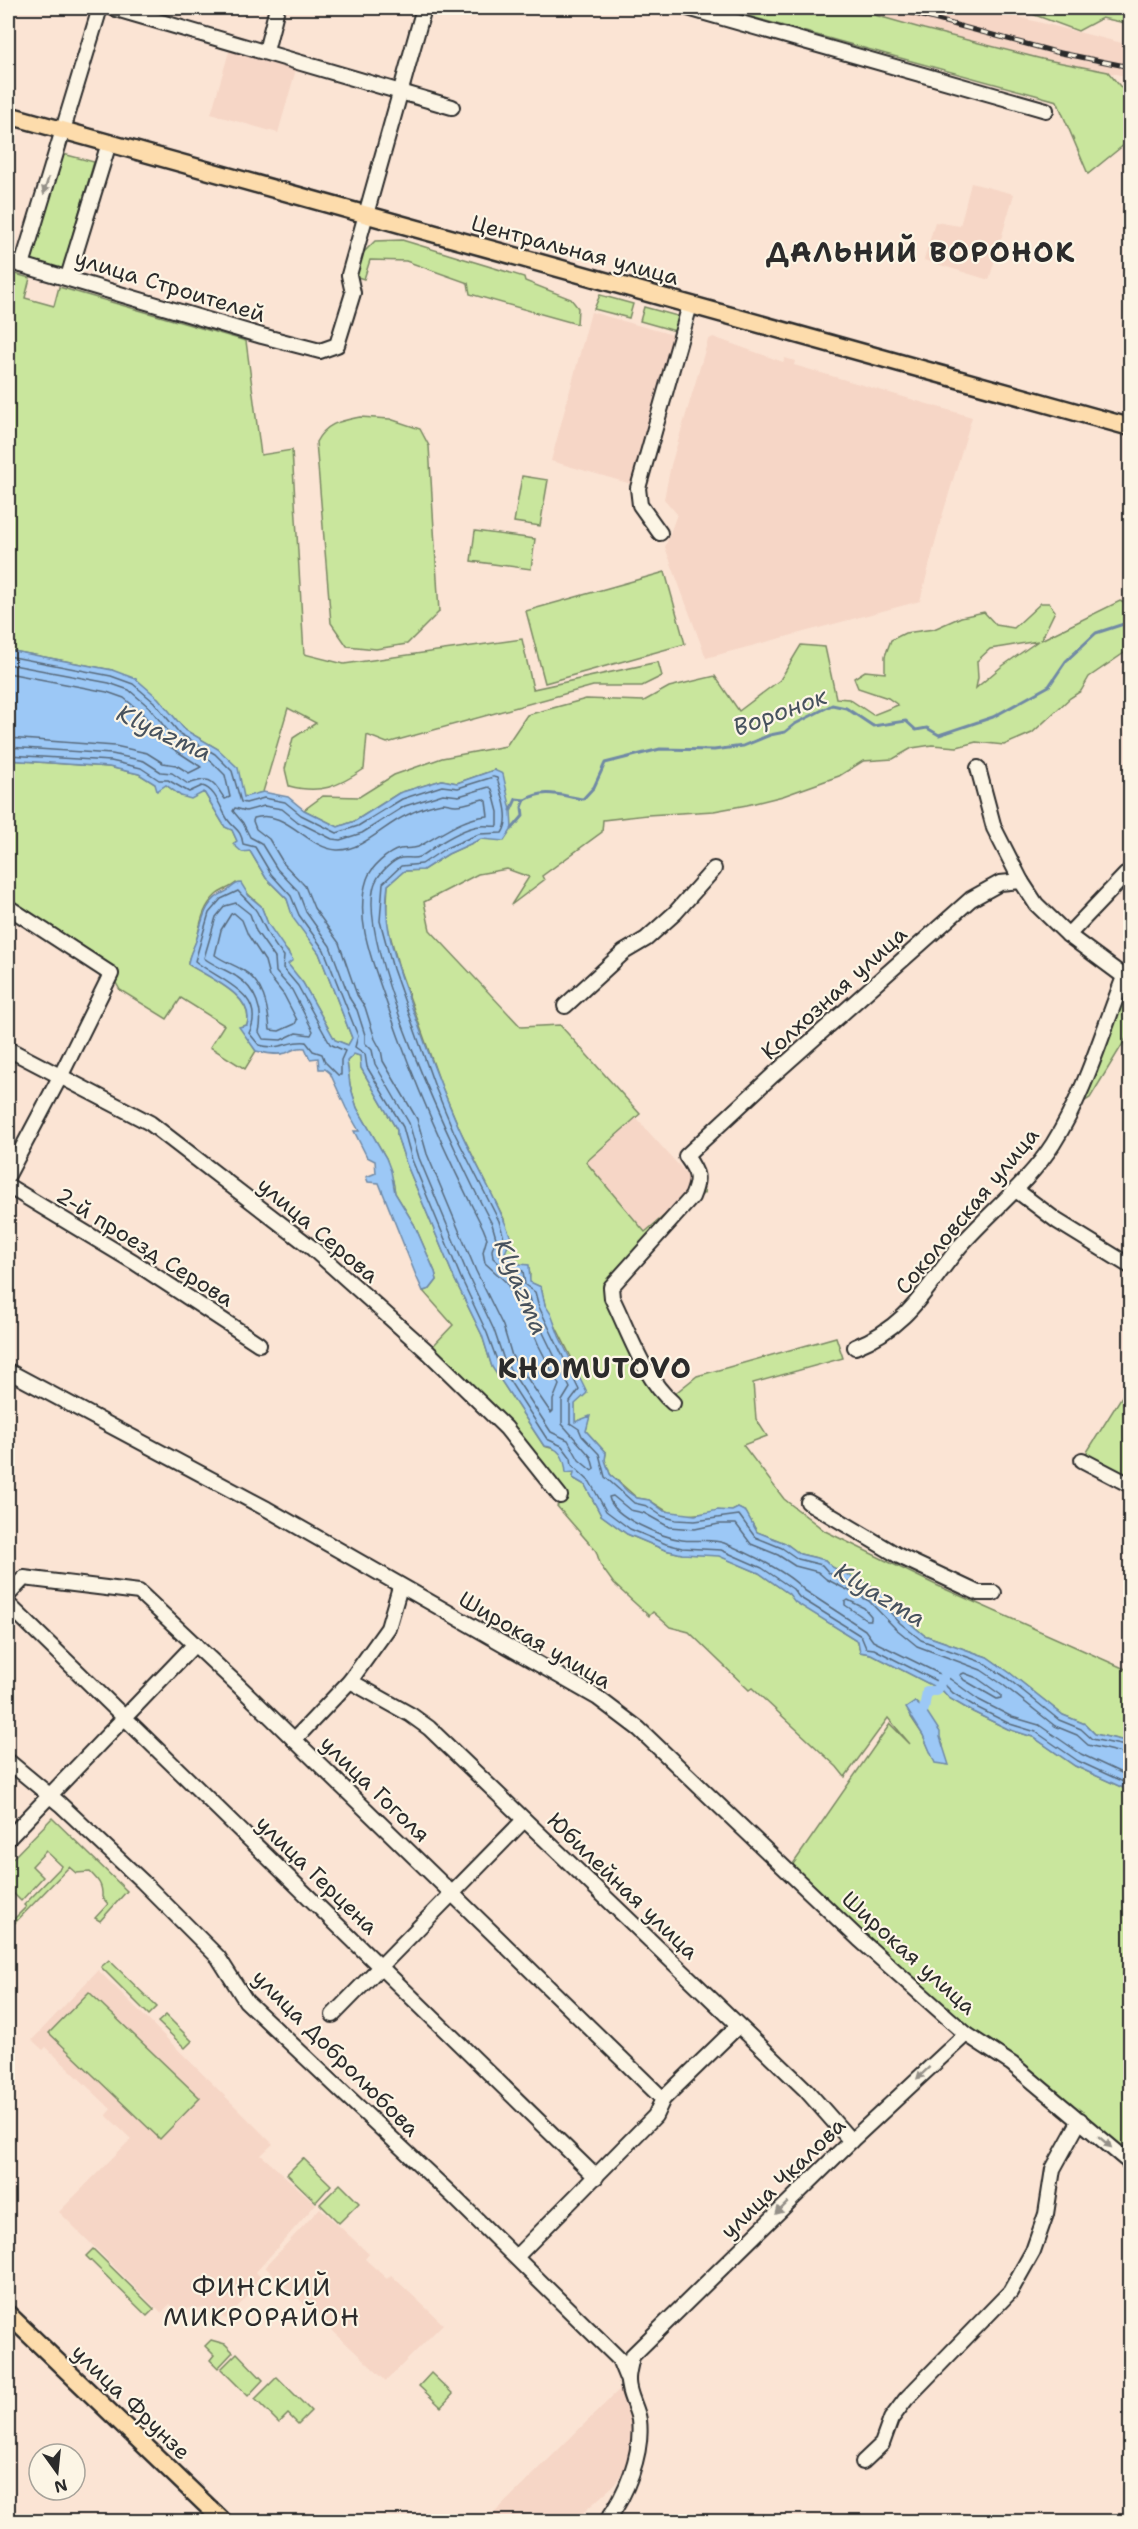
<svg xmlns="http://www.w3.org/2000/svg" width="1138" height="2529" font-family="'Shantell Sans',sans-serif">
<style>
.built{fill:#f6d6c6}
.green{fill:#c9e69d;stroke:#7a8864;stroke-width:1.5;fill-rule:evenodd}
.water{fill:#9cc8f6;stroke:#6f89a5;stroke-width:1.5}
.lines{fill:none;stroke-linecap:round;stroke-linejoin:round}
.shore{stroke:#586a7c;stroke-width:1.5}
.stream{stroke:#6f89a5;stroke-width:3}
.canal{stroke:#9cc8f6;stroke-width:10}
.minor-casing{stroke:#2b2b2b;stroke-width:18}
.major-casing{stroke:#2b2b2b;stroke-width:21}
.minor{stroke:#fcf5e5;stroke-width:14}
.major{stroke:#fddcac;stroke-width:16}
.rail-casing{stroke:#2b2b2b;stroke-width:5}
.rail{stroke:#fcf5e5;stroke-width:3;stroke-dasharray:9;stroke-linecap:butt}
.oneway{fill:#949088}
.labels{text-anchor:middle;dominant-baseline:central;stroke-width:4.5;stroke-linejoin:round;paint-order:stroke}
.street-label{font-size:22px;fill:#2b2b2b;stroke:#fcf5e5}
.water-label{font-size:24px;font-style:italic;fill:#47525e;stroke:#fcf5e5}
.quarter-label{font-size:26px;letter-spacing:1.5px;fill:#2b2b2b;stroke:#fcf5e5}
.district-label{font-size:28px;font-weight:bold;letter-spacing:1.5px;fill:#2b2b2b;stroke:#fcf5e5}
</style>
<rect width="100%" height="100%" fill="#fbe4d4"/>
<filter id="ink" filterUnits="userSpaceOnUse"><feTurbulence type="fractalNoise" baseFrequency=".0167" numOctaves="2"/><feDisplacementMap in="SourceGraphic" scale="12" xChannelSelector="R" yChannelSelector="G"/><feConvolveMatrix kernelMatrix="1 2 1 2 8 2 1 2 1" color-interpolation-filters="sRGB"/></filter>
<g filter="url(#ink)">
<!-- built -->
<g class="built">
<polygon points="850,8 982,8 1130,45 1130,77 1042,59 924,29"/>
<polygon points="230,48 297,66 278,133 211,114"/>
<polygon points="971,183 1014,194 989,280 924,260 935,222 960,226"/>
<polygon points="591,312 680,337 635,485 551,461"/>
<polygon points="713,337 783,362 785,358 795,361 794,365 972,417 941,520 920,601 706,658 665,547 677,514 664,499 671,465 708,340"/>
<polygon points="636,1118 691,1179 686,1197 646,1232 586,1162"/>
<polygon points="98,1970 273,2144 261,2155 316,2204 256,2272 263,2280 226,2319 206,2308 191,2308 178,2311 170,2304 161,2313 59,2212 131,2139 106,2115 111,2109 46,2047 43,2050 32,2040"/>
<polygon points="320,2208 369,2254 365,2259 387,2279 391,2275 443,2324 386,2381 265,2267"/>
<polygon points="628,2381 639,2445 615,2484 574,2521 485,2522"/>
</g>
<!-- green -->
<g class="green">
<polygon points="719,8 850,8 924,29 1042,59 1108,72 1130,98 1130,140 1088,174 1057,101"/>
<polygon points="1016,8 1130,8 1130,24 1102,18 1078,31"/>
<polygon points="63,154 94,162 62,271 29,262"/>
<polygon points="402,240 524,277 525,281 571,299 578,308 577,324 470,294 468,283 406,261 370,260 364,279 354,276 361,255 375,241"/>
<path d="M8 272 30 278 25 298 54 306 59 287 246 341 261 455 292 450 304 654 344 664 522 639 533 689 658 662 662 676 642 686H593L387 743 367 735 364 769C338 787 320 794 289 786L285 769 293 738 316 723 288 708 263 792 244 798 218 749 185 730 158 698 112 670 8 650Z"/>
<polygon points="600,295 633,304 629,318 594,309"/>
<polygon points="644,307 681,317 679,332 640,321"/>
<path d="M360 417 390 419 420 429 429 446 439 612 407 644 376 649 347 646 331 623 316 442C326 423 340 421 360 417Z"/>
<polygon points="522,476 548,480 540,526 514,522"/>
<polygon points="475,531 535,539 531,569 471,561"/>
<polygon points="665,572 685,644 545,683 526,611"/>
<path d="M1120 601 1130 606V645L1127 651 1089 677 1081 691 1070 698 1032 733 1004 745 976 742 957 747 932 745 912 748 893 759 863 761 839 776 783 796 747 805 714 811 647 815 603 820 602 832 542 876 544 880 511 905 529 877 507 869 478 874 424 902 430 930 521 1027 560 1025 640 1114 586 1162 645 1232 686 1197 698 1182 705 1192 647 1250 616 1291 661 1384 673 1395 697 1376 836 1337 843 1358 753 1383 756 1419 767 1436 743 1445 784 1499 825 1531 936 1585 1125 1669 1130 1662V1742L1095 1734 1085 1724 1063 1715 1010 1673 987 1657 924 1635 904 1618 878 1590 832 1567 825 1560 800 1554 785 1543 757 1532 746 1512 738 1508 732 1511 685 1515 671 1514 649 1500 637 1498 610 1474 605 1460 606 1453 586 1431 589 1417 575 1423 574 1363 545 1305 541 1287 529 1282 530 1273 505 1253 504 1219 460 1130 441 1085 399 968 386 920 388 885 404 871 423 870 448 854 481 839 494 770 457 783 442 780 399 793 355 821 338 827 304 810 323 796 359 797 394 775 442 758 506 746 527 715 586 699 644 701 669 687 715 676 739 711 780 680 801 645 825 647 836 698 849 699 873 715 898 705 888 698 858 688 854 678 865 671 885 673V656L891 640 905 633 934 629 961 617 984 612 996 625 1014 628 1041 603H1049L1055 611 1041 640ZM1038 641 1001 667 976 688 978 678 977 661 990 649Z"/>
<path d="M8 760 109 767 139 774 155 784 166 785 181 796 204 792 225 827 232 830 237 841 234 843 250 851 266 878 287 899 294 918 319 953 352 1038 348 1045 335 1040 303 983 287 964 289 953 280 944 268 924 261 906 236 883C230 888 222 890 216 895 203 907 201 921 197 938 195 948 189 953 188 964 208 977 255 996 247 1025L240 1027 256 1051 245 1069 210 1047 224 1025 181 998 167 1019 120 990 111 974 8 907Z"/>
<polygon points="1124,977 1130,981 1130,1032 1090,1098 1074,1108"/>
<path d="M354 1054 360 1056 361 1068 397 1130V1136L406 1163 455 1280 482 1335 492 1367 544 1446 558 1450 574 1472 573 1478 585 1485 601 1515 627 1534 665 1550 682 1554 718 1555 759 1573 789 1594 796 1602 858 1641 860 1652 871 1654 943 1691 949 1698 973 1712 1008 1729 1033 1737 1075 1766 1130 1791V2156L1020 2063 968 2026 791 1867 890 1724 910 1744 888 1718 845 1777 837 1767 752 1688 749 1690 689 1632 670 1627 653 1612 649 1616 614 1584 601 1566 596 1551 557 1506 567 1496 531 1450 431 1348 453 1325 423 1291 430 1289 437 1280 435 1272 414 1224 395 1193 393 1181 386 1158 357 1108 350 1085 347 1061ZM915 1702 924 1709 943 1745 935 1762 923 1735 911 1717Z"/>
<polygon points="1130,1389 1130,1485 1082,1460 1124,1393"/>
<path d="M52 1818 127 1891 100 1921 95 1918 108 1904 102 1897C103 1885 98 1880 90 1872L76 1873 69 1867 8 1930V1919L11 1922 26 1907 24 1905 62 1866 46 1851 32 1866 43 1877 21 1901 11 1891 8 1894V1863Z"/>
<polygon points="109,1960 157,2007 149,2015 101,1967"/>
<polygon points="89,1992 200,2098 160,2139 49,2033"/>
<polygon points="166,2015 192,2041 185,2048 158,2022"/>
<polygon points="303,2158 331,2185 316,2202 287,2174"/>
<polygon points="340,2184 359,2203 339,2223 320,2204"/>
<polygon points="93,2249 154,2309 147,2316 86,2256"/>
<polygon points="211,2340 225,2344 233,2352 218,2368 210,2360 214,2355 205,2346"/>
<polygon points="237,2353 263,2380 248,2396 221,2369"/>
<polygon points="431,2373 453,2394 441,2407 419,2386"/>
<polygon points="277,2377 311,2411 298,2424 288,2414 279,2423 255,2399"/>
</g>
<!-- water -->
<g class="water">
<path d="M8 650 112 670 136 679 158 698 185 730 218 749 238 768 244 797 263 792 288 797 304 810 338 827 355 821 399 793 442 780 457 783 494 770 503 774 511 810 512 829 504 841 481 839 448 854 423 870 404 871 388 885C382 924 395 957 407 993 423 1039 440 1085 460 1130 476 1166 498 1201 511 1238L505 1253 520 1264 529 1265 530 1282 541 1287 545 1305 551 1314 559 1336 587 1393 575 1404V1422L590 1416 586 1431 606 1453 605 1460 610 1474 628 1492 637 1498 649 1500 664 1511 695 1515 718 1510 732 1511 738 1508 746 1512 757 1532 785 1543 800 1554 825 1560 832 1567 878 1590 904 1618 924 1635 987 1657 1010 1673 1063 1715 1085 1724 1095 1734 1130 1742V1791L1075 1766 1033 1737 1008 1729 973 1712 949 1698 943 1691 871 1654 860 1652 858 1641 795 1602 789 1594 759 1573 719 1556 682 1554 665 1550 627 1534 601 1515 585 1485 573 1478 574 1472 566 1473C565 1458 560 1447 544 1446L492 1367 482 1335 455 1280 406 1163 397 1136V1130L361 1068 360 1056 354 1054 347 1061 350 1085 357 1108 386 1158 391 1171 395 1193 414 1224 435 1272 437 1280 430 1289 423 1291 417 1278 379 1183 368 1182 366 1177 376 1173 375 1161 367 1157 354 1131H359L346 1108 330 1073 325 1069H319L318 1058 310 1059 305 1048C296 1047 293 1050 286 1053 276 1056 265 1053 256 1051L239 1027 247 1025C256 996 207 977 188 964 189 953 194 948 197 938 203 918 205 901 225 892 232 889 233 883 241 883L249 896 261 906 268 924 293 960 288 964 303 983 335 1040 348 1045 352 1038 319 953 293 918 287 899 266 878 250 851 242 852 233 844 237 841 232 830 225 827 204 792 191 799 181 796 166 785 157 791 155 784 139 774 109 767 8 760Z"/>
<polygon points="915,1702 927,1712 940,1732 940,1737 949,1765 935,1763 923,1735 906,1708"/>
</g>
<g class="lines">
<!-- shore -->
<g class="shore">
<path d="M8 656 111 676 133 684 154 702 180 734 215 754 232 771 241 802 246 803 264 798 285 802 301 815 337 833 358 826 402 799 442 786 458 788 493 777 497 778C502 794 512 819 502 833L479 834 446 848 422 864 401 866 383 883 380 921 393 969 435 1087 454 1132 499 1221 504 1238 500 1255 516 1269 523 1271 525 1285 535 1292 539 1307 579 1390 570 1402V1423L579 1429 582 1436 599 1454 605 1477 634 1503 647 1506 662 1516 676 1520 695 1521 739 1515 755 1537 782 1548 798 1559 822 1565 829 1573 874 1595 900 1623 921 1640 984 1663 1007 1678 1059 1720 1081 1729 1092 1739 1130 1747"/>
<path d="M8 664 109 683 129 690 149 707 175 740 210 760 225 775 230 797 225 799C211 779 212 776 188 784L172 773 161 772 144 761 112 754 8 747"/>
<polyline points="8,673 107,692 124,698 142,713 169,746 201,767 189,773 176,765 163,763 147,753 115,746 8,738"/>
<path d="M8 755 111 761 141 768 159 780H168L189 792 202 786C216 789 221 810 228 820 235 830 241 829 243 844L255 847 271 874 291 896 299 915 324 950 358 1036 355 1047 365 1054 367 1067 403 1127 412 1160 461 1278 487 1333 498 1363 547 1439 562 1446 571 1458 572 1465 590 1482 606 1511 630 1529 666 1544 682 1548 721 1550 762 1568 793 1589 799 1597 861 1636 866 1648 874 1649 946 1686 953 1693 976 1707 1010 1724 1036 1732 1078 1761 1130 1785"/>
<path d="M489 787 492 789 498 812V826C492 827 486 825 480 826 468 827 452 836 442 842 434 846 427 854 419 857 414 859 407 857 401 858 393 860 381 872 377 879 347 930 463 1170 492 1224L496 1238 492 1250 493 1258 515 1277 518 1289 529 1297 532 1310 570 1388 562 1401V1424L591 1457 594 1468 592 1471 579 1460 568 1440 551 1432 504 1360 494 1330 468 1275 419 1158 409 1123 375 1064 372 1050 365 1043V1035L357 1010 350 999 330 946 306 912 298 891 277 869 261 843 250 837 243 823 233 811 235 808 246 811 264 806 282 809 298 822 332 839 340 840 362 833 405 806 443 794 459 796Z"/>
<path d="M483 799 486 801 488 816C461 818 441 835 418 847 412 849 406 848 400 849 388 852 371 867 367 879 353 921 375 967 388 1007 414 1083 446 1156 483 1228L487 1238 483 1252 485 1263 507 1283 512 1295 521 1303 539 1346 559 1385 553 1400V1411L551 1413 512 1356 503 1326 476 1271 427 1154 417 1119 383 1061 381 1050 375 1039 365 1007 357 995 339 943 314 908 305 886 284 864 269 839 256 829 253 821 254 818C286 808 306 848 337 850 363 851 385 824 407 815 417 810 431 805 442 803 447 803 451 805 456 805 465 805 474 801 483 799Z"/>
<path d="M238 891C243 897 253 905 257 912 265 928 271 943 284 956L283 968 298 986 330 1044 345 1051 341 1060V1075H338L325 1062 322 1054 313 1051 306 1042C289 1040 279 1051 259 1045L249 1033C268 994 218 980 195 961L209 913 221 899Z"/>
<path d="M236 903 250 914 256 931 275 958 276 972 292 990 313 1031 311 1035 296 1033 281 1040 263 1039 259 1032C264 1012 256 989 237 977 227 970 214 966 204 958L216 917 225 906Z"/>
<path d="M234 913 242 920 248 935 265 961 269 976 284 995 297 1020 295 1024 279 1031 270 1030C268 1007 264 982 241 969 232 964 223 961 215 955L221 930 231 914Z"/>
<polygon points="848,1600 864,1608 871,1616 871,1620 867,1620 845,1605 845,1602"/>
<polygon points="964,1673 977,1678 1001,1695 1001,1698 997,1699 964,1680 960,1675"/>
<path d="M1130 1755 1088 1745 1077 1735 1055 1726 1002 1684 981 1670 917 1646 895 1628 869 1601 826 1579 818 1572 795 1566 778 1555 751 1544 736 1524H719L695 1529 669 1527 644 1513 630 1510 613 1496 609 1497C613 1518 663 1537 682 1540 695 1542 712 1538 724 1543 748 1553 788 1572 804 1590L865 1630 873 1641 950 1679 979 1700 1012 1717 1039 1725 1081 1754 1130 1777"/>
</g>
<!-- stream -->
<g class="stream">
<polyline points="511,810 516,799 525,800"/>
<path d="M512 829 523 816 522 807 525 800C546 788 561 796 583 799L594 787 605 763 660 749 714 750 743 746 770 735 785 732 795 724 832 705 846 708 873 726 906 721 916 730 927 728 939 735 993 717 1049 686 1066 661 1096 633 1130 622"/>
</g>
<!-- canal -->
<polyline class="canal" points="924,1709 927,1691 936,1691 944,1676"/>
<defs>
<g id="minor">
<polyline points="113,8 452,107"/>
<polyline points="688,8 1046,110"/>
<polyline points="266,51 277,8"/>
<polyline points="8,261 262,336 320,351 337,345 353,293 349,275 424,8"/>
<polyline points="22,265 100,8"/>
<polyline points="68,277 109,143"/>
<polyline points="660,533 640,505 638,488 690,305"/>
<polyline points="978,768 994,828 1021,881 1036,904 1068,935 1130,981"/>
<polyline points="8,907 111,974 61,1075 8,1175"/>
<polyline points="1068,935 1130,870"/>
<polyline points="565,1006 624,952 646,939 675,913 714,869"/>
<polyline points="8,1049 150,1123 312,1248 428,1352 506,1428 560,1496"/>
<polyline points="8,1186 134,1262 259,1344"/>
<polyline points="1016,1190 1057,1221 1130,1266"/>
<path d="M855 1347C909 1326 926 1287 961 1245 991 1211 1028 1183 1053 1144 1085 1093 1102 1033 1124 977"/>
<polyline points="8,1371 267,1509 598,1698 639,1729 859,1939 966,2034 1012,2064 1130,2163"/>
<path d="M673 1403C644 1379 629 1332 612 1298L611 1287 692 1197C700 1178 698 1173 686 1156L773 1075 971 899 1000 883 1021 881"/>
<polyline points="1082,1460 1130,1485"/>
<polyline points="808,1502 899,1556 978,1593 994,1593"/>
<polyline points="8,1595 24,1578 139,1592 239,1686 663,2099"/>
<polyline points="8,1604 596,2177"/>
<polyline points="350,1681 411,1715 429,1728 806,2090 851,2141"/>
<polyline points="294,1740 350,1681 388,1628 400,1587"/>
<polyline points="8,1761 60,1804 143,1882 218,1957 246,2001 455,2198 619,2359 628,2381"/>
<polyline points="8,1839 195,1644"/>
<polyline points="333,2015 524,1820"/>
<polyline points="516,2257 655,2116 663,2099 738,2026"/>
<polyline points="863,2462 882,2444 891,2419 906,2399 1010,2292 1033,2251 1046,2214 1053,2169 1080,2120"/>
<path d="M606 2522C626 2495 643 2454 639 2420 637 2407 627 2393 628 2379 628 2372 631 2363 632 2356L851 2141 966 2034"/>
</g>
<g id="major">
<polyline points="8,115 1130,427"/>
<polyline points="8,2314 224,2522"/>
</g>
</defs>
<!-- minor casing -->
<use href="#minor" class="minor-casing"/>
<!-- major casing -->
<use href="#major" class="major-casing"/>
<!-- minor -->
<use href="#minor" class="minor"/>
<!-- major -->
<use href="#major" class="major"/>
<defs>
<polyline id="rail" points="893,8 1056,52 1130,67"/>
</defs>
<!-- rail casing -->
<use href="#rail" class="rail-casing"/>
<!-- rail -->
<use href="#rail" class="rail"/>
</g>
<!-- one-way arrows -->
<defs><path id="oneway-solid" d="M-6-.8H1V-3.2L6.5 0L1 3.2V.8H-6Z" transform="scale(1.5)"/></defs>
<g class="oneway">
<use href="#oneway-solid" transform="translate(46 186) rotate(107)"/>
<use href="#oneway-solid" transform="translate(923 2073) rotate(137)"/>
<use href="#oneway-solid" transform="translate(1105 2142) rotate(41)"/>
<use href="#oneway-solid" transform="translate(782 2208) rotate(135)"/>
</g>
</g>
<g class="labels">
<!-- street labels -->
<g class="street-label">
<text transform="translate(575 250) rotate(15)">Центральная улица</text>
<text transform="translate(170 286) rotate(17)">улица Строителей</text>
<text transform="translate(834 993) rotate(-42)">Колхозная улица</text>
<text transform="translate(967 1211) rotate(-50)">Соколовская улица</text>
<text transform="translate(318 1230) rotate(40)">улица Серова</text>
<text transform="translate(145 1247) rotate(32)">2-й проезд Серова</text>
<text transform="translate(535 1640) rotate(30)">Широкая улица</text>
<text transform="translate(375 1789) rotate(44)">улица Гоголя</text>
<text transform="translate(317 1875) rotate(44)">улица Герцена</text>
<text transform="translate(623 1886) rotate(44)">Юбилейная улица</text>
<text transform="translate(909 1953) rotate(42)">Широкая улица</text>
<text transform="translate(336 2053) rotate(45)">улица Добролюбова</text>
<text transform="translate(783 2178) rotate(-44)">улица Чкалова</text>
<text transform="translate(131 2402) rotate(44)">улица Фрунзе</text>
</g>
<!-- water labels -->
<g class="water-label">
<text transform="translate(780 712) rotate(-20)">Воронок</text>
<text transform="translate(164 733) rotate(25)">Klyazma</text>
<text transform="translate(521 1287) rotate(67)">Klyazma</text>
<text transform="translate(880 1595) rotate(31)">Klyazma</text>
</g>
<!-- quarter labels -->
<g class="quarter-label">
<text x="262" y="2286">ФИНСКИЙ<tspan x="262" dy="30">МИКРОРАЙОН</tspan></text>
</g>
<!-- district labels -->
<g class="district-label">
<text x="921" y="252">ДАЛЬНИЙ ВОРОНОК</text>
<text x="595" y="1368">KHOMUTOVO</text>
</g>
</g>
<!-- margin -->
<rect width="1138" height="2529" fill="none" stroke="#fcf5e5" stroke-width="30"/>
<rect x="15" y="15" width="1108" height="2499" fill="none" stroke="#2b2b2b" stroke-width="2" filter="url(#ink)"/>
<!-- north arrow -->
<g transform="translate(57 2472) rotate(165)"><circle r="28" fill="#fcf5e5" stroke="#a8a49b" stroke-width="1.5"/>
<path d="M0-4.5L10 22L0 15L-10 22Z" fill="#2b2b2b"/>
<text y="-9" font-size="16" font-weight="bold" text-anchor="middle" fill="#2b2b2b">N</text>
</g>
</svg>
